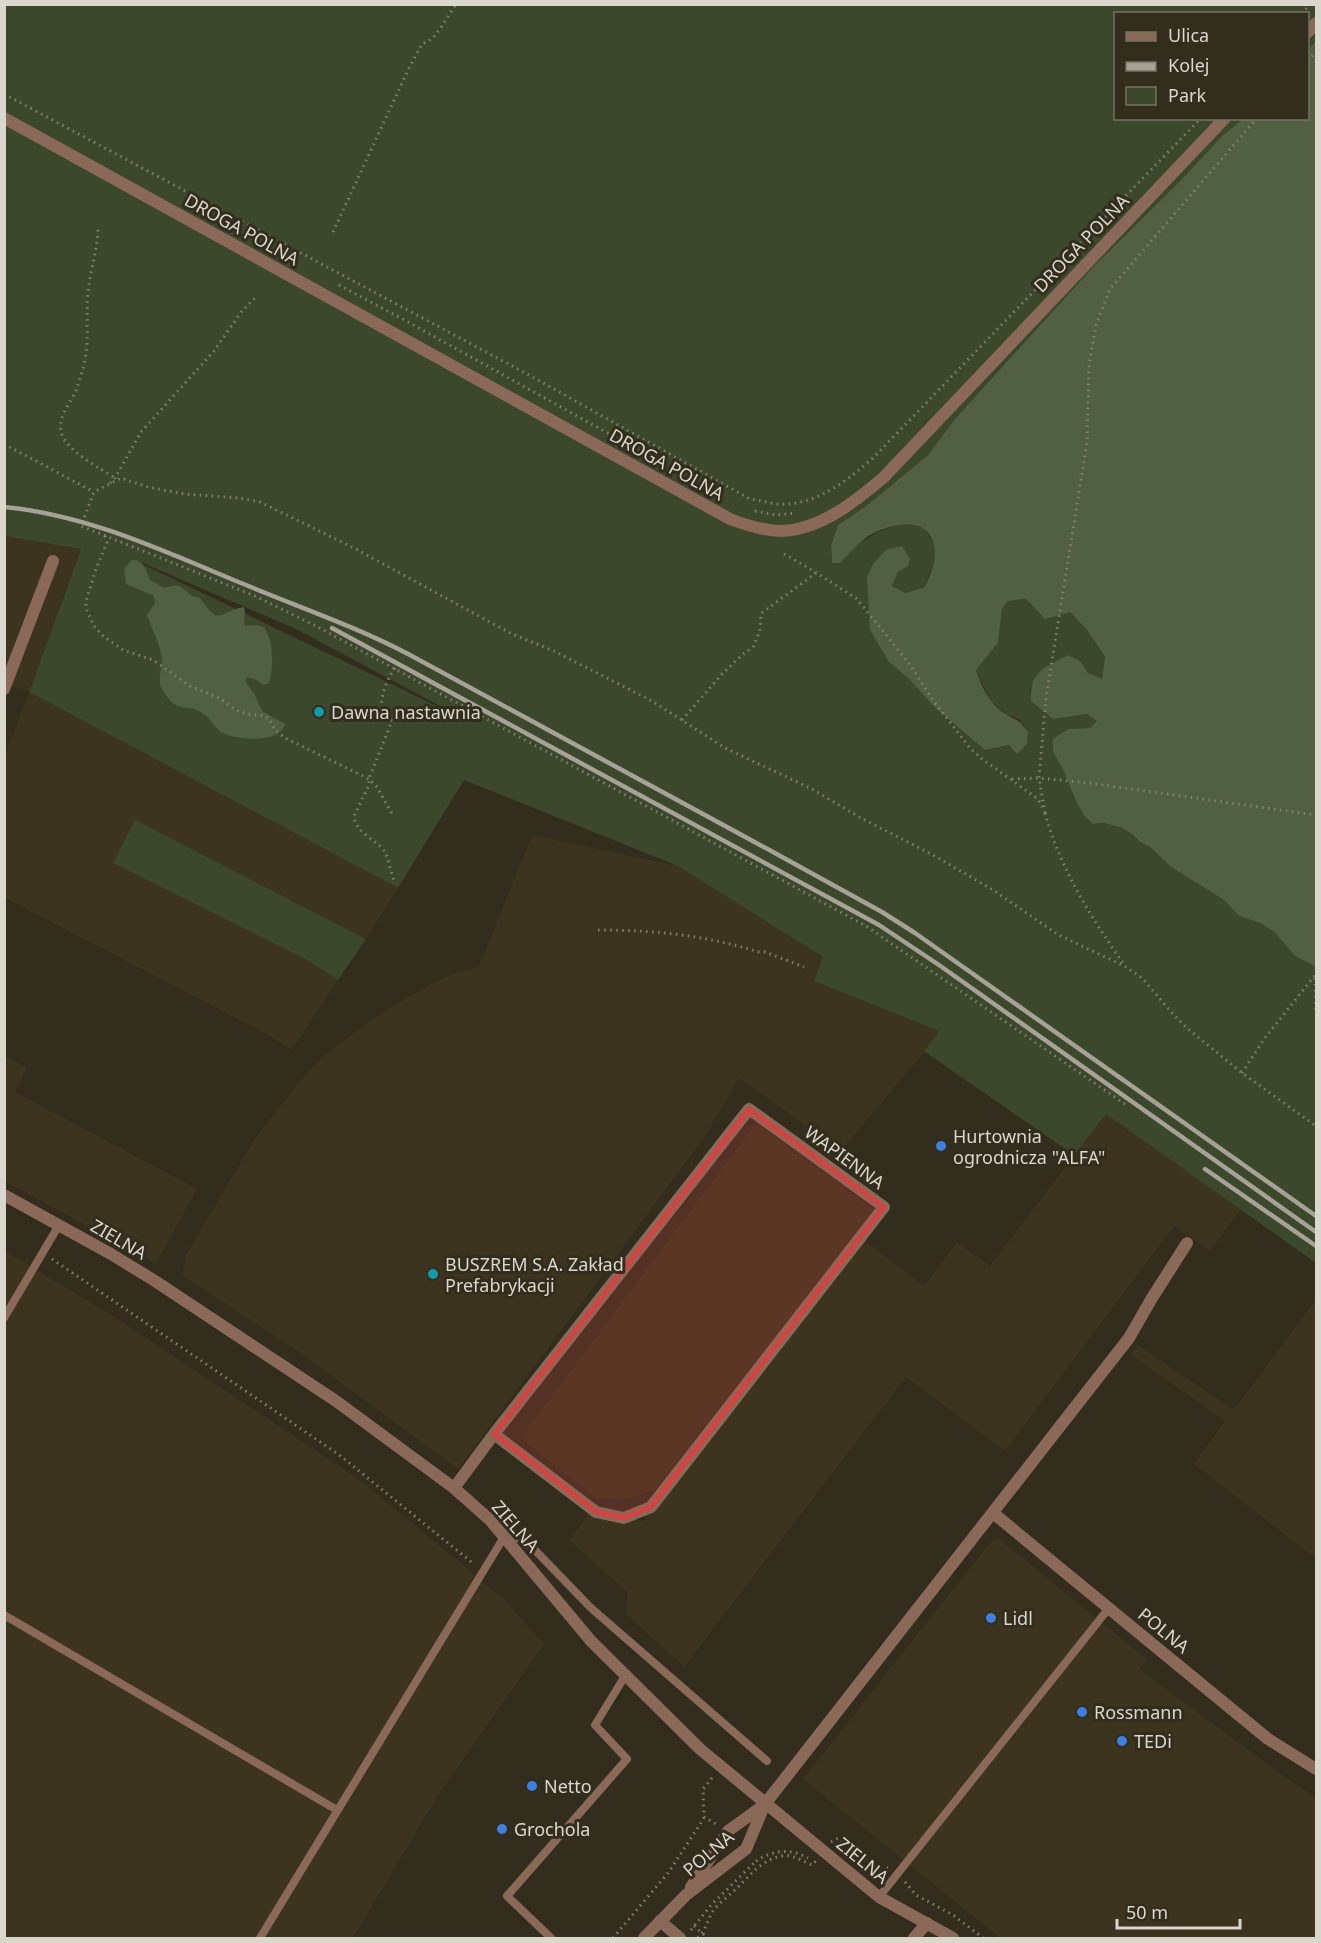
<svg xmlns="http://www.w3.org/2000/svg" width="1321" height="1943" font-family="'Noto Sans',sans-serif">
<style>
.built{fill:#3c341e}
.green{fill:#3b482c;fill-rule:evenodd}
.forest{fill:#516042}
.lines{fill:none;stroke-linecap:round;stroke-linejoin:round}
.path{stroke:#837f71;stroke-width:3;stroke-dasharray:1.5 4.5;stroke-linecap:butt}
.service{stroke:#8a6958;stroke-width:8}
.minor{stroke:#8a6958;stroke-width:12}
.tertiary{stroke:#8a6958;stroke-width:12}
.rail{stroke:#a6a296;stroke-width:4.5}
.marked{fill:#d74241;fill-opacity:0.2;stroke:#d74241;stroke-width:4.5;stroke-linejoin:round}
.culture-dot{fill:#0f9aa8;stroke:#322d1d;stroke-width:2}
.shop-dot{fill:#3f7fe0;stroke:#322d1d;stroke-width:2}
.labels{text-anchor:middle;dominant-baseline:central;stroke-width:6;stroke-linejoin:round;paint-order:stroke}
.street-label{font-size:18px;fill:#dad7cd;stroke:#322d1d}
.poi-label{font-size:18px;fill:#dad7cd;stroke:#322d1d;text-anchor:start}
</style>
<rect width="100%" height="100%" fill="#322d1d"/>
<!-- built -->
<g class="built">
<polygon points="5,534 81,548 29,692 398,888 366,939 135,821 114,862 307,960 338,980 292,1050 261,1031 5,898 4,758 29,692 5,683"/>
<polygon points="785,823 1316,1263 1241,1209 1210,1251 1174,1226 1005,1451 906,1377 684,1667 626,1614 627,1592 569,1540 589,1514 643,1521 863,1239 924,1286 957,1242 990,1266 1074,1155 924,1052 841,1151 739,1078 704,1138 458,1469 302,1354 182,1275 186,1255 254,1140 298,1083 321,1058 374,1018 413,994 445,977 479,966 532,835 678,866 823,957 814,981 936,1030"/>
<polygon points="5,1056 27,1068 15,1092 197,1189 156,1264 5,1181"/>
<polygon points="756,1123 875,1210 655,1490 624,1499 596,1498 520,1438"/>
<polygon points="5,1251 126,1324 357,1478 504,1599 544,1644 439,1794 353,1938 5,1938"/>
<polygon points="1316,1299 1316,1559 1194,1464 1225,1421 1131,1355 1138,1345 1234,1410"/>
<polygon points="999,1539 1147,1659 1139,1669 1281,1774 1316,1798 1316,1938 1000,1938 803,1779 992,1540"/>
</g>
<!-- green -->
<g class="green">
<path d="M4 5H1316V41L1308 49V14H1116V118L1243 119 1222 136 1179 182 1094 266 954 420 928 455 866 506 838 525 831 545 832 563C850 549 899 511 923 527 925 529 927 532 929 535 941 550 931 571 925 587L905 593 892 586 898 572 908 566 886 550 889 662 911 681 935 708 985 750 1009 745 1017 753 1027 744 1028 731 1019 719 1006 714 990 701 976 670 998 643 1002 609 1008 601 1026 599 1036 608 1070 612 1087 630 1105 658 1102 680 1088 673 1081 662 1030 687 1031 700 1053 719 1087 714 1098 721 1090 728 1068 730 1053 752 1094 824 1104 823 1122 828 1132 834 1140 842 1150 847 1171 867 1224 900 1239 916 1260 923 1274 932 1295 956 1316 967V1263L1106 1114 1074 1155 924 1051 939 1031 814 981 823 957 678 866 464 780 398 888 29 692 81 549 5 536ZM138 561 296 629 470 722 138 562Z"/>
<polygon points="135,820 366,939 338,980 307,960 113,863"/>
</g>
<!-- forest -->
<g class="forest">
<path d="M1316 41V967L1295 956 1274 932 1260 923 1239 916 1224 900 1171 867 1150 847 1140 842 1132 834 1122 828 1104 823 1093 824 1085 817 1076 801 1064 771 1053 752V739L1068 729 1090 728 1097 721 1087 714 1053 719 1031 701C1029 671 1045 668 1068 655L1081 662 1088 673 1102 679 1105 657 1087 630 1070 612 1045 619C1038 612 1033 605 1026 599L1008 601 1002 609 998 643 976 670C982 687 989 704 1006 714 1019 722 1018 718 1028 732L1027 744 1017 754 1009 745 985 750 935 708 911 681 889 662 870 630 867 577 873 564 886 550 902 546 910 559 908 566 898 572 892 586 905 593 925 587C931 574 938 557 933 542 924 513 885 526 867 537 857 544 848 555 840 563H832L831 545 838 525 866 506 928 455 954 420 1094 266 1179 182 1222 136 1243 119 1308 118V49Z"/>
<path d="M132 560C144 559 146 571 150 580L164 588 176 585 181 587 192 596 200 598C221 629 218 611 244 607 246 614 243 619 245 626L257 625 264 627C274 643 274 665 269 683L263 685 257 680 247 677 245 681 254 693 262 711 285 724C279 744 238 740 223 733 215 729 211 719 204 714 186 701 178 717 162 689 156 678 163 670 162 658 160 643 152 630 147 615L155 603 154 596 126 584 124 569Z"/>
</g>
<g class="lines">
<!-- path -->
<g class="path">
<polyline points="1302,14 1310,4"/>
<polyline points="1308,61 1316,52"/>
<path d="M4 94 529 375 750 499C759 500 768 503 777 504 815 507 850 479 876 455L1201 118"/>
<path d="M98 230C97 252 90 271 88 293 86 310 88 327 87 344 86 359 82 374 77 388 72 402 58 415 61 431 64 450 100 468 115 478"/>
<polyline points="333,232 409,68 422,44 432,39 440,29 456,4"/>
<polyline points="339,285 408,322 685,476"/>
<polyline points="4,444 94,492"/>
<polyline points="110,483 115,478 141,432 214,351 242,311 256,297"/>
<polyline points="755,511 776,515 796,513"/>
<polyline points="105,536 107,543 97,566 86,601 86,608 94,626 103,636 123,650 153,660 190,686 219,698 238,711 248,714 265,716 270,720 275,730 285,738 369,779 377,787 392,814"/>
<polyline points="784,554 817,573 857,599 908,662 935,703 970,748 982,759 1038,799 1042,807"/>
<path d="M395 668C385 682 381 696 381 713L392 721 370 776 368 787 354 816C355 830 371 838 381 847 390 856 389 871 395 882"/>
<polyline points="682,720 721,675 742,655 753,647 760,631 761,614 763,612 816,573"/>
<polyline points="1012,779 1039,778 1089,783 1316,815"/>
<polyline points="1045,813 1039,778 1046,698 1087,442 1089,365 1096,325 1110,289 1257,118"/>
<path d="M1045 813C1049 827 1053 840 1059 853 1076 894 1100 930 1125 966"/>
<path d="M598 930C655 930 704 935 759 952H765L804 967"/>
<polyline points="1315,978 1316,1014"/>
<polyline points="1242,1073 1264,1039 1316,974"/>
<polyline points="1125,1104 866,926 318,627 255,596 81,526 94,492 121,478 148,487 184,494 239,498 260,502 352,547 512,634 554,651 652,701 725,748 810,788 861,818 933,855 993,890 1057,934 1126,967 1143,979 1172,1013 1188,1029 1242,1073 1316,1126"/>
<polyline points="52,1259 338,1454 474,1564"/>
<polyline points="712,1778 703,1789 704,1817 716,1824"/>
<polyline points="831,1842 838,1838 871,1864 888,1868"/>
<path d="M756 1861C773 1850 790 1848 808 1858"/>
<polyline points="905,1882 916,1895 953,1915 983,1938"/>
<polyline points="694,1926 708,1938"/>
<polyline points="691,1930 712,1904 756,1861"/>
<polyline points="613,1938 668,1873 704,1818"/>
<path d="M698 1938C705 1931 707 1923 711 1914 717 1904 729 1896 737 1888 750 1875 763 1859 782 1856 793 1854 802 1861 812 1865L816 1861"/>
</g>
<!-- service -->
<g class="service">
<polyline points="4,1318 59,1225"/>
<polyline points="498,1526 531,1546 591,1608 767,1761"/>
<polyline points="4,1615 337,1810"/>
<polyline points="879,1897 1109,1608"/>
<polyline points="260,1938 504,1537"/>
<polyline points="551,1938 507,1896 627,1759 595,1725 625,1676"/>
</g>
<!-- minor -->
<g class="minor">
<polyline points="1308,32 1316,23"/>
<path d="M4 118 730 519C746 525 764 531 781 531 820 530 856 501 884 477L1225 118"/>
<polyline points="4,689 53,561"/>
<polyline points="454,1488 494,1434 749,1109 884,1207 651,1507 624,1518 596,1512 494,1434"/>
<polyline points="993,1513 1268,1739 1316,1769"/>
<polyline points="765,1804 1129,1338 1152,1298 1187,1243"/>
<polyline points="660,1921 680,1938"/>
<polyline points="914,1938 927,1923"/>
</g>
<!-- tertiary -->
<g class="tertiary">
<polyline points="4,1195 111,1254 155,1281 336,1401 454,1488 490,1520 591,1641 700,1749 879,1897 953,1938"/>
<polyline points="691,1887 728,1831 764,1805"/>
<polyline points="644,1938 686,1895 746,1849 765,1804"/>
</g>
<!-- rail -->
<g class="rail">
<path d="M4 507C90 515 167 553 246 585 301 608 357 627 410 655L773 852 882 912 915 933 1316 1216"/>
<polyline points="332,628 879,925 939,965 1316,1232"/>
<polyline points="1205,1169 1316,1246"/>
</g>
</g>
<!-- marked area -->
<path class="marked" d="M749 1109 884 1207 651 1507 624 1518 596 1512 494 1434Z"/>
<!-- markers -->
<g class="culture-dot">
<circle cx="319" cy="712" r="6"/>
<circle cx="433" cy="1274" r="6"/>
</g>
<g class="shop-dot">
<circle cx="941" cy="1146" r="6"/>
<circle cx="991" cy="1618" r="6"/>
<circle cx="1082" cy="1712" r="6"/>
<circle cx="1122" cy="1741" r="6"/>
<circle cx="532" cy="1786" r="6"/>
<circle cx="502" cy="1829" r="6"/>
</g>
<g class="labels">
<!-- street labels -->
<g class="street-label">
<text transform="translate(242 229) rotate(29)">DROGA POLNA</text>
<text transform="translate(1081 243) rotate(-46)">DROGA POLNA</text>
<text transform="translate(667 464) rotate(29)">DROGA POLNA</text>
<text transform="translate(845 1157) rotate(36)">WAPIENNA</text>
<text transform="translate(119 1239) rotate(30)">ZIELNA</text>
<text transform="translate(516 1526) rotate(49)">ZIELNA</text>
<text transform="translate(1164 1630) rotate(39)">POLNA</text>
<text transform="translate(708 1853) rotate(-40)">POLNA</text>
<text transform="translate(863 1860) rotate(39)">ZIELNA</text>
</g>
<!-- poi labels -->
<g class="poi-label">
<text x="331" y="712">Dawna nastawnia</text>
<text x="953" y="1136">Hurtownia<tspan x="953" dy="21">ogrodnicza "ALFA"</tspan></text>
<text x="445" y="1264">BUSZREM S.A. Zakład<tspan x="445" dy="21">Prefabrykacji</tspan></text>
<text x="1003" y="1618">Lidl</text>
<text x="1094" y="1712">Rossmann</text>
<text x="1134" y="1741">TEDi</text>
<text x="544" y="1786">Netto</text>
<text x="514" y="1829">Grochola</text>
</g>
</g>
<!-- border -->
<rect width="1321" height="1943" fill="none" stroke="#dad7cd" stroke-width="12"/>
<!-- legend -->
<rect x="1114" y="12" width="195" height="108" fill="#322d1d" stroke="#757163" stroke-width="1.5"/>
<rect x="1126" y="32" width="30" height="9" fill="#8a6958" stroke="#757163" stroke-width="1.5"/>
<text x="1168" y="42" font-size="18" fill="#dad7cd">Ulica</text>
<rect x="1126" y="62" width="30" height="9" fill="#a6a296" stroke="#757163" stroke-width="1.5"/>
<text x="1168" y="72" font-size="18" fill="#dad7cd">Kolej</text>
<rect x="1126" y="87" width="30" height="18" fill="#3b482c" stroke="#757163" stroke-width="1.5"/>
<text x="1168" y="102" font-size="18" fill="#dad7cd">Park</text>
<!-- scale -->
<path d="M1117 1919v9h123v-9" fill="none" stroke="#dad7cd" stroke-width="3"/>
<text x="1126" y="1919" font-size="18" fill="#dad7cd" stroke="#322d1d" stroke-width="4.5" paint-order="stroke">50 m</text>
</svg>
